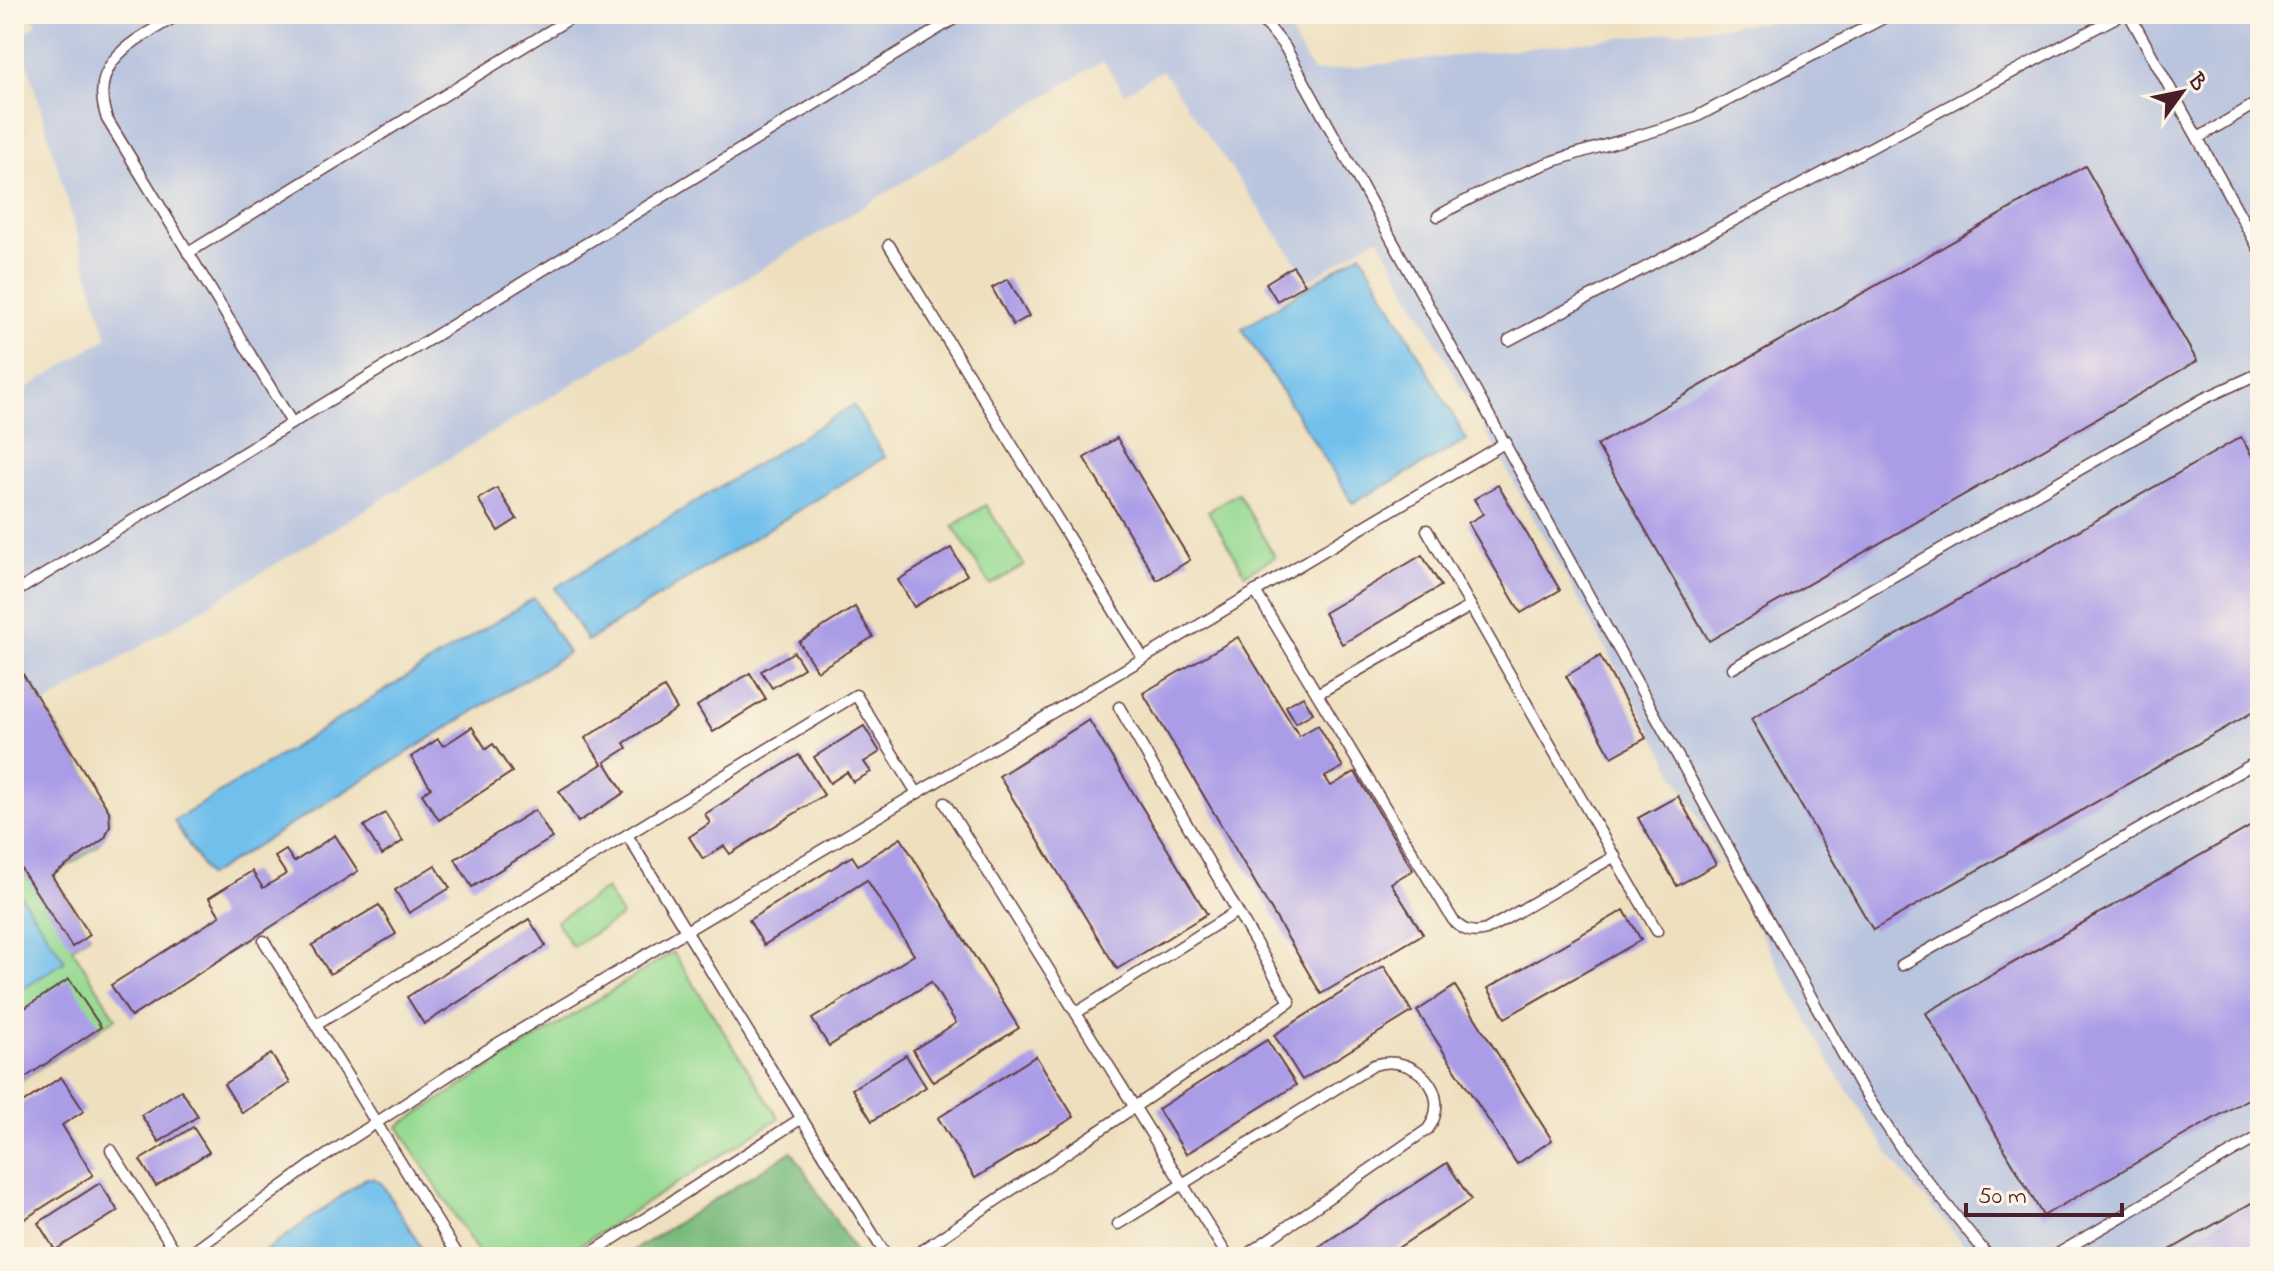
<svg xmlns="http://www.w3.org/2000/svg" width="2274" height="1271" font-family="'Indie Flower',sans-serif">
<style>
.industrial{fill:#b9c4de}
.green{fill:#95da92;stroke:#707c5e;stroke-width:2}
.forest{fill:#78ba7c;stroke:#616c54;stroke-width:2}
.water{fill:#71c0ec;stroke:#5e708c;stroke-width:2}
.building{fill:#aa9ce7}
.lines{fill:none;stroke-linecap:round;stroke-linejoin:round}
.lane-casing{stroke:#633c41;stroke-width:13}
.lane{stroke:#fff;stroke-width:10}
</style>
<rect width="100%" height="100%" fill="#fcf5e5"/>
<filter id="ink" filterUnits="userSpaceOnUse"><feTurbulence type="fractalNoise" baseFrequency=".0125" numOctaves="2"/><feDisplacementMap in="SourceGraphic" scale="16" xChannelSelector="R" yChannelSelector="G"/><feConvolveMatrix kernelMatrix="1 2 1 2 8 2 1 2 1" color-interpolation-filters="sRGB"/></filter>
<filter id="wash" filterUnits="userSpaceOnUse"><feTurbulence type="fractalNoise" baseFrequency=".006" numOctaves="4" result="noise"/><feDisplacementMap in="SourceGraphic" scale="32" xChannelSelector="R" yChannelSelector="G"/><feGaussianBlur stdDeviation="1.8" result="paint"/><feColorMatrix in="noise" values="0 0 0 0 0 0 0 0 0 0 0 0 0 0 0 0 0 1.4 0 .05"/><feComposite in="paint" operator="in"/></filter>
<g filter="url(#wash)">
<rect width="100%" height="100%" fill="#eee0bf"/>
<!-- industrial -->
<polygon class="industrial" points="31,14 1280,14 1313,72 1806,17 1812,14 2260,14 2260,1257 1975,1257 1896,1164 1833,1068 1667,759 1378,237 1309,280 1162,70 1125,93 1103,61 44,705 14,660 14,396 107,338 20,37 37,24"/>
<!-- green -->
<g class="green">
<polygon points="1238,493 1275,557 1245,574 1208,511"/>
<polygon points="986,505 1024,565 990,585 953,526"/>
<path d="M14 660 109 811C116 844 75 860 52 876L90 935 72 948 116 1018 14 1085Z"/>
<polygon points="606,889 622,916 572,947 556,921"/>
<polygon points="673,952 779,1118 561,1257 481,1257 398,1126"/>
</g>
<!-- forest -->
<polygon class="forest" points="792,1151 858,1257 623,1257"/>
<!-- water -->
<g class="water">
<polygon points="1361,253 1467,440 1353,503 1242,329"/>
<polygon points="853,405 885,457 587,641 555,588"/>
<polygon points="534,598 568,653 208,876 174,821"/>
<polygon points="19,893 65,961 14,995 14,896"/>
<polygon points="366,1178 375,1179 382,1184 427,1257 257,1257"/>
</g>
<g id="blocks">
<!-- building -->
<g class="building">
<polygon points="2085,166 2197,361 1709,641 1597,445"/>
<polygon points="1293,266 1305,284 1277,301 1266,283"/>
<polygon points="1008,279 1029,316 1013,325 992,288"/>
<polygon points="2241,437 2260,470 2260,708 1873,930 1751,719"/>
<polygon points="1117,438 1190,560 1157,580 1084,458"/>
<polygon points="1498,485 1560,590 1521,613 1468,523 1483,514 1474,499"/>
<polygon points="497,488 517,519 498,531 478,499"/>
<polygon points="951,548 967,575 914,607 898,580"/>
<polygon points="1422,555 1441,586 1342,644 1324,613"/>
<polygon points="855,607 873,637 817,671 799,642"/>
<polygon points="1238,637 1299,736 1318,725 1343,767 1325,777 1331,786 1355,772 1413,870 1391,883 1423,934 1321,994 1143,693"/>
<polygon points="794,652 804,668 772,688 761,671"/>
<polygon points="1600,656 1646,738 1612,757 1566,676"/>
<polygon points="14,660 109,811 110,826 105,838 52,876 90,935 72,947 14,858"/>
<polygon points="750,673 766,699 713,732 697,706"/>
<polygon points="664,688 677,709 624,743 627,748 605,762 624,793 578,822 559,791 602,764 585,738"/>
<polygon points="1303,696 1313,713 1296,723 1286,706"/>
<polygon points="1089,720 1207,914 1117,969 999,776"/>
<polygon points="864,726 880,752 864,762 871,772 853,782 847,772 830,783 814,757"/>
<polygon points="472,727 486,749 493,744 512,772 439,820 422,794 431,788 411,757 438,739 443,746"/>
<polygon points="799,755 824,795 730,854 724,846 703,859 689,837 710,823 705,814"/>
<polygon points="1678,796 1716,864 1677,886 1638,818"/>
<polygon points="535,810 552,838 472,887 455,859"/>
<polygon points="385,813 403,841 382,855 364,826"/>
<polygon points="2260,821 2260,1092 2043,1216 1926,1013"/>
<polygon points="335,835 358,871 131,1017 111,985 220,916 209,898 252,871 263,888 286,874 275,857 286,850 294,862"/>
<polygon points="901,838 1019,1028 933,1082 913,1050 956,1023 931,982 829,1046 812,1019 914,955 867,880 764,945 749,920 852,856 858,865"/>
<polygon points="435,865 450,888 409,913 395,890"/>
<polygon points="379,905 396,934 330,974 312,945"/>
<polygon points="1624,910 1641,940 1505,1018 1488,988"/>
<polygon points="529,919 546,946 424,1024 407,997"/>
<polygon points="1384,966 1412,1012 1302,1080 1274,1035"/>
<polygon points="69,979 101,1027 14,1085 14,1015"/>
<polygon points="1455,986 1552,1140 1517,1164 1417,1011"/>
<polygon points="1267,1040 1296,1085 1186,1154 1158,1109"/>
<polygon points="271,1054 290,1083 242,1113 224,1084"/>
<polygon points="906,1055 926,1087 872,1121 852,1089"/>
<polygon points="1036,1056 1074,1117 975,1178 938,1118"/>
<polygon points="61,1077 84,1111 62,1125 93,1175 17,1224 14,1220 14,1156 19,1152 14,1144 14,1109"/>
<polygon points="181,1090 198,1116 159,1142 141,1115"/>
<polygon points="193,1127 209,1152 156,1186 140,1160"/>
<polygon points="1447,1163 1471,1200 1384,1257 1303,1257"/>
<polygon points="100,1183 118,1211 55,1250 38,1223"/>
<polygon points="2260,1198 2260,1257 2158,1257"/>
</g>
</g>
</g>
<g filter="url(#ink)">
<use href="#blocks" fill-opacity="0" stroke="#633c41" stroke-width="2"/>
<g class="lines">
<defs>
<g id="lane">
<path d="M180 14C137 40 86 59 107 119L292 423"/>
<polyline points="1252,14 1268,26 1285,47 1861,1087 1903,1151 1989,1257"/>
<polyline points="2129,14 2260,251"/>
<polyline points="2198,138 2260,101"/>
<path d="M1438 216C1477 194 1517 173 1560 159 1605 144 1651 134 1696 117L1891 14"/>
<polyline points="889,245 1143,658"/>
<polyline points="188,253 577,14"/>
<polyline points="1509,340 2122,14"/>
<polyline points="1427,530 1657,931"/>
<path d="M1255 591 1453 920C1463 931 1472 934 1486 930L1615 856"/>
<polyline points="14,593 962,14"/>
<polyline points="1733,668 2203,399 2260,373"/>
<polyline points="1317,694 1471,606"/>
<polyline points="945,803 1228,1257"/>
<polyline points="627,835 887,1257"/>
<polyline points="264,941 459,1257"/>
<polyline points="1902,965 2260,760"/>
<polyline points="1076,1013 1237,911"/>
<polyline points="316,1025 856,695 917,793"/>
<polyline points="111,1150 179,1257"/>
<path d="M1118 1224 1374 1065C1414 1052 1454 1093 1428 1129L1243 1257"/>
<polyline points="14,1251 18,1257"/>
<polyline points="2059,1253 2260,1136"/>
<polyline points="186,1257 310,1166 495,1045 1506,442"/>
<polyline points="585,1257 802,1118"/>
<polyline points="912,1257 1290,1002 1119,707"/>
</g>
</defs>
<!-- lane casing -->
<use href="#lane" class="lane-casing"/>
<!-- lane -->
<use href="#lane" class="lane"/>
</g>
</g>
<!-- margin -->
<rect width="2274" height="1271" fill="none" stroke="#fcf5e5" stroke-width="48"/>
<!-- north arrow -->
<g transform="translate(2182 92) rotate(57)" stroke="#fcf5e5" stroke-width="6" paint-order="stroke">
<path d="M0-6L14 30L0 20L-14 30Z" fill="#4a1f2b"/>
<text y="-12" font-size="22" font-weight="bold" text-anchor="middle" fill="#4a1f2b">B</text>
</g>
<!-- scale -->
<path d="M1966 1203v12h156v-12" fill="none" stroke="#4a1f2b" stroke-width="4"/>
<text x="1978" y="1203" font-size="24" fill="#4a1f2b" stroke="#fcf5e5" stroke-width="6" paint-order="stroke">50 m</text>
</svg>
